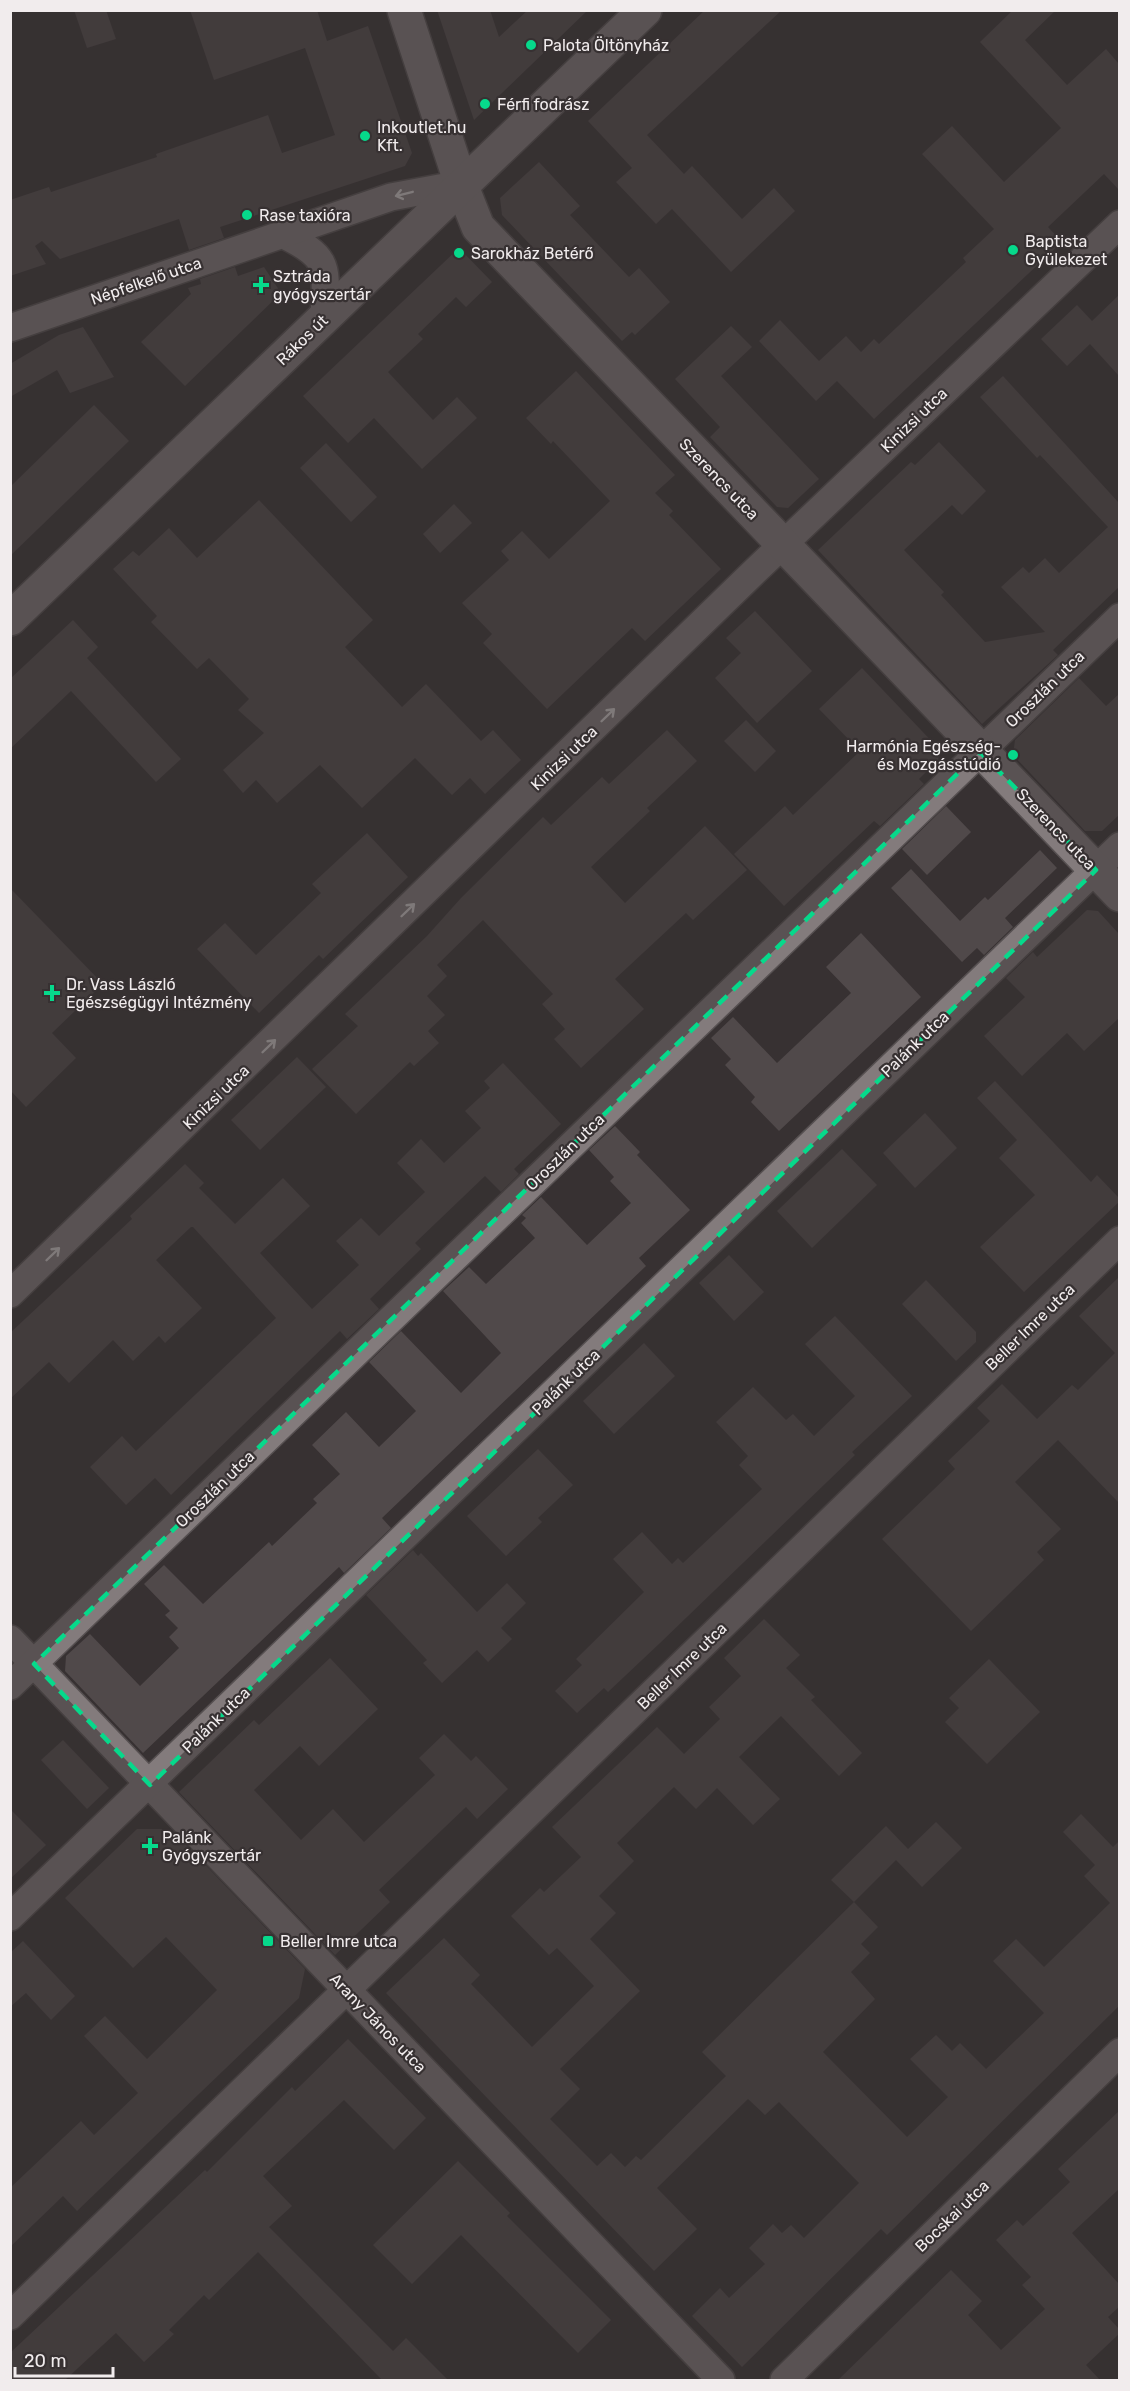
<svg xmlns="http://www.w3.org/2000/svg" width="1130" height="2391" font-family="Rubik,sans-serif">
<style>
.building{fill:#50494a}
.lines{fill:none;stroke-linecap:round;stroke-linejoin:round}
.street-casing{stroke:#565051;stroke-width:30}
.secondary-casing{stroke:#565051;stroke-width:36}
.street{stroke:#837b7c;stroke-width:27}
.secondary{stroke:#837b7c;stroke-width:33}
.oneway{stroke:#d6d0d1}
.marked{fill:none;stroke:#06d98b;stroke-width:4.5;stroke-dasharray:12 8;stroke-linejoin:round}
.poi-dot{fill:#06d98b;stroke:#373132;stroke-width:2}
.labels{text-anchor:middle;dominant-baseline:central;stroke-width:4.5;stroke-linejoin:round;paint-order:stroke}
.poi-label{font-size:16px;fill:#f1eced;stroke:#373132;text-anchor:start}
.street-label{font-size:16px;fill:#f1eced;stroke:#373132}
</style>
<rect width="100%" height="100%" fill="#373132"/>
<!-- building -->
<g class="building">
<polygon points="74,10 106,10 116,39 87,48"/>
<polygon points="190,10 317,10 327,41 368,26 412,153 405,166 220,227 224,238 189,250 179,219 60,259 42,241 35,246 46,264 10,276 10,200 49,187 51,192 157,157 156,154 268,115 282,153 335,135 305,48 214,80"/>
<polygon points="437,10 490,10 499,37 528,10 588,10 474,120"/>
<polygon points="705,10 782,10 647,135 684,174 692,166 742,219 774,188 795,211 731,272 672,209 656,224 616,182 632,168 588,121"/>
<polygon points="1013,10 1056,10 1025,40 1067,85 1106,49 1119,64 1119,190 1104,174 1048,227 1062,242 874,419 837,381 816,401 759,341 780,320 819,361 846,336 861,352 874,339 879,344 966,262 963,258 994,229 922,154 952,126 1004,182 1061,128 980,42"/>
<polygon points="539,162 580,206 570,215 629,277 639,268 670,302 635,335 632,332 622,341 502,215 500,198"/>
<polygon points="459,248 492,282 466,307 456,297 418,334 423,339 388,372 433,420 457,397 477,418 422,469 374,418 348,443 303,396"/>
<polygon points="235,267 238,276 264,267 281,293 185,386 141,342 191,294 188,288 201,284 200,279"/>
<polygon points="1119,295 1119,376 1090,344 1067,366 1041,339 1077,305 1092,321"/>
<polygon points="731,326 752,347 721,376 819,479 788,508 777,507 710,437 720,427 675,379"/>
<polygon points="83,327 114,377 70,393 57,370 10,397 10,364 59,335"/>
<polygon points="576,371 675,475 655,493 673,511 669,515 721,569 645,641 632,628 547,709 483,643 492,634 462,603 509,560 501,551 522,531 549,559 610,501 553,441 551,444 526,418"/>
<polygon points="1003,376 1119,503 1119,587 1053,650 1058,655 982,724 818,550 911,462 915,465 939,442 986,491 962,515 952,505 904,550 944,592 941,595 985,642 1045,632 1001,587 1023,567 1029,573 1045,558 1059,573 1108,527 1040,455 1037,458 980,397"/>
<polygon points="94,405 129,441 10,556 10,487"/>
<polygon points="326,443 377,497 351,522 300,468"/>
<polygon points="259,500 373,620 345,647 402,707 426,684 481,741 493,730 521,760 485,794 470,778 452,795 415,758 362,808 320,765 277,803 256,780 243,793 223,770 264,733 238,710 249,699 209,658 197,669 151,622 157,616 113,569 133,551 139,556 169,528 197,558"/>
<polygon points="454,504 472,523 440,553 423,534"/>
<polygon points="755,611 812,671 757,723 715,678 741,653 726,638"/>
<polygon points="73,620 98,647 87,658 181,759 156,782 71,691 10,749 10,679"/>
<polygon points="862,668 940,750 938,760 919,779 924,784 880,826 874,821 784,906 734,854 785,806 793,815 860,751 819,709"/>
<polygon points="1079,678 1106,706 1119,694 1119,815 1102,831 1085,831 1013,755 1015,740"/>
<polygon points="746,720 776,751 755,772 724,741"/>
<polygon points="667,730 697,761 647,808 650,811 591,867 625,903 705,826 747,870 693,920 686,913 615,979 644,1009 581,1068 554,1039 565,1029 542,1004 553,994 483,920 437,965 447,976 427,996 445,1015 428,1031 439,1043 414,1066 410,1062 356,1114 312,1069 358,1026 345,1014 427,936 461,898 543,817 551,825 602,777 609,784"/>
<polygon points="946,806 971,832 927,875 902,849"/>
<polygon points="367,833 408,877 323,959 319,955 259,1013 197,949 225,923 256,955 321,893 312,884"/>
<polygon points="1040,850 1057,868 1005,918 1013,927 984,955 977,948 962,962 891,888 911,869 960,921 985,897 988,900"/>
<polygon points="10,888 103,984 52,1033 76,1058 26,1107 10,1090"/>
<polygon points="1087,910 1098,911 1119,934 1119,1018 1084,1051 1067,1033 1022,1076 984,1036 1025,997 1006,978 1033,952 1037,957"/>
<polygon points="861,933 921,997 779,1131 751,1102 755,1097 725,1065 731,1059 711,1038 733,1017 777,1063 851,993 826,967"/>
<polygon points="297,1057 326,1087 260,1150 231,1120"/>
<polygon points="503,1063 561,1124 514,1169 519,1174 501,1192 485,1176 415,1243 421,1249 370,1299 379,1309 347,1339 340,1331 171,1495 155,1478 126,1505 90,1467 122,1436 136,1451 276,1318 193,1227 191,1227 156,1260 202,1308 165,1343 159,1336 133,1361 113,1340 69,1383 49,1362 10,1399 10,1333 132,1219 130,1216 185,1164 204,1183 199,1188 235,1224 283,1178 310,1206 260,1253 312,1309 359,1265 336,1241 361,1218 379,1236 425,1192 397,1163 421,1139 444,1163 481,1128 465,1111 490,1088 484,1081"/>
<polygon points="995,1081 1091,1182 1097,1175 1119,1198 1119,1202 1024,1292 980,1247 1035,1195 999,1158 1017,1140 977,1098"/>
<polygon points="925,1113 957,1148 915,1188 883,1153"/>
<polygon points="615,1126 640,1152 637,1155 690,1210 639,1258 646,1266 382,1518 391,1528 344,1573 339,1567 143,1753 65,1671 66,1656 90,1634 140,1686 179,1648 169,1637 178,1628 165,1615 170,1611 144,1584 164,1565 203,1604 269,1542 272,1546 317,1503 313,1499 340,1474 312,1445 346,1412 379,1447 416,1411 369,1362 401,1331 461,1393 501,1353 443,1291 469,1267 486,1284 535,1238 521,1223 526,1218 522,1215 541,1197 587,1245 631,1203 610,1181 614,1177 589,1150"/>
<polygon points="842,1149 877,1185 812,1248 777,1211"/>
<polygon points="729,1255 764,1292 734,1321 699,1283"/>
<polygon points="1119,1277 1119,1503 1058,1440 1015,1482 1061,1529 1037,1552 1044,1560 971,1631 882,1539 955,1469 948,1461 990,1421 977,1408 1002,1384 1037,1419 1072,1385 1078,1390 1115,1353 1079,1316"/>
<polygon points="926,1280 976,1332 976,1342 956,1361 902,1304"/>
<polygon points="835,1316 912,1396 852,1452 855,1455 660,1643 608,1692 604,1688 577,1713 555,1691 582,1665 576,1659 644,1592 613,1559 642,1532 672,1564 678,1558 683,1563 762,1489 739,1465 748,1456 716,1422 753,1387 786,1420 793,1414 814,1436 855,1396 805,1344"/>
<polygon points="644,1343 675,1376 614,1434 583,1401"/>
<polygon points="538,1449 573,1485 538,1518 542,1522 506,1556 467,1516"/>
<polygon points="413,1550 418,1556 421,1553 477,1612 507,1583 526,1603 501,1628 512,1639 488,1662 477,1650 442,1683 423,1663 427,1660 366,1595"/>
<polygon points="764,1619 800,1655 786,1668 815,1697 811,1700 862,1753 839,1776 781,1716 739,1757 780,1799 753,1825 717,1788 696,1809 674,1787 617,1843 634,1861 599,1896 616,1913 590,1939 640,1991 560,2069 580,2089 550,2119 597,2166 611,2153 625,2167 636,2156 641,2160 726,2076 702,2052 854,1902 878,1927 861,1944 870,1953 851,1972 875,1999 823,2052 907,2137 948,2097 910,2059 936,2035 952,2051 960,2043 986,2069 1044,2013 993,1961 1016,1939 1044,1967 1110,1903 1084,1876 1095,1865 1063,1832 1081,1814 1113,1847 1119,1841 1119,2006 887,2235 881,2229 742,2367 692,2316 720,2288 729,2298 765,2264 749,2248 773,2224 782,2233 791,2225 804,2238 859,2183 779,2102 765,2115 748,2099 657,2188 697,2229 654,2271 386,1993 444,1938 480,1975 471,1984 532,2047 594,1986 557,1948 549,1955 511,1916 540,1888 544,1892 581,1857 552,1827 657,1727 684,1754 720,1719 709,1707 741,1676 724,1658"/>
<polygon points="330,1658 378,1709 319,1766 300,1746 254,1790 301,1840 333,1809 364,1842 435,1775 419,1758 444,1734 471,1761 476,1756 508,1789 477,1819 466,1807 379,1890 390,1902 335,1955 179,1792 254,1720 259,1725"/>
<polygon points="989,1659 1040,1712 987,1764 945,1722 959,1708 949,1698"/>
<polygon points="63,1740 109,1788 87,1809 41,1760"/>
<polygon points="10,1809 46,1845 10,1879"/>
<polygon points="936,1822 962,1848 922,1887 896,1860 854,1902 831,1880 886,1826 908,1849"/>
<polygon points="137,1829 171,1829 305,1969 299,1998 77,2211 63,2196 10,2247 10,2188 81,2121 94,2135 138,2093 84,2036 105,2016 147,2059 217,1990 166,1937 133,1968 65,1898"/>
<polygon points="23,1941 75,1996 51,2020 26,1993 10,2007 10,1953"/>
<polygon points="348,2039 426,2118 394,2150 344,2100 263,2176 292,2206 269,2227 393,2351 406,2338 448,2380 382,2380 258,2252 209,2300 204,2295 169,2330 174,2334 144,2362 116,2333 65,2380 10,2380 10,2353 205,2170 207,2172 292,2087 295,2091"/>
<polygon points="1119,2111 1119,2189 1072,2233 1119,2284 1119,2307 1108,2317 1119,2329 1119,2334 1086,2365 1100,2380 838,2380 951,2270 982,2301 968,2315 1001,2350 1045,2309 1022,2285 1031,2277 996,2240 1017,2220 1023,2226 1070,2182 1058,2169"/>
<polygon points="458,2161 510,2213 507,2216 611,2320 578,2353 461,2235 412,2284 373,2245"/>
</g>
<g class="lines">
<defs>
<g id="street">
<path d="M282 234C332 258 326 267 324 318"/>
<polyline points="10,328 391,197 461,184"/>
<polyline points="10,1294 754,572 1120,224"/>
<polyline points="10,1639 721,2380"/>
<polyline points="10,1686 1120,617"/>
<polyline points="10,1917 1120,846"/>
<polyline points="10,2316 1120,1240"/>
<polyline points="784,2380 1120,2052"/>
</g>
<g id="secondary">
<polyline points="404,10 461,184 478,227 1120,895"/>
<polyline points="10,619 645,10"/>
</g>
</defs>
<!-- street casing -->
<use href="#street" class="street-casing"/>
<!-- secondary casing -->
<use href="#secondary" class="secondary-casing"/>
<!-- street -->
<use href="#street" class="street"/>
<!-- secondary -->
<use href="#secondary" class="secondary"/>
</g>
<!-- one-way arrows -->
<defs><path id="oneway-shaft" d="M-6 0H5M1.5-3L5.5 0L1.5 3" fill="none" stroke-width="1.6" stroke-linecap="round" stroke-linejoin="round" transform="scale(1.5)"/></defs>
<g class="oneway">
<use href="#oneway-shaft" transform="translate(404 194) rotate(166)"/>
<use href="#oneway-shaft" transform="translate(608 715) rotate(-44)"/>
<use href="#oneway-shaft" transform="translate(408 910) rotate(-44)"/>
<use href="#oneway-shaft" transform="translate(269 1046) rotate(-44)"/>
<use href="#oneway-shaft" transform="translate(53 1254) rotate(-44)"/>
</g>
<!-- marked area -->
<path d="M0 0H1130V2391H0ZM980 752 1096 870 150 1785 34 1664Z" fill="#373132" fill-opacity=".55" fill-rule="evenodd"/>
<path class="marked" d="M980 752 1096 870 150 1785 34 1664Z"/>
<!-- markers -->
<g class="poi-dot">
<circle cx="531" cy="45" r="6"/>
<circle cx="485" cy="104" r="6"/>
<circle cx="365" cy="136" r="6"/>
<circle cx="247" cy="215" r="6"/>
<circle cx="1013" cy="250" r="6"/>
<circle cx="459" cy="253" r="6"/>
<path d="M258 276h6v6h6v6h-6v6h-6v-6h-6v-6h6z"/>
<circle cx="1013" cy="755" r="6"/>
<path d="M49 984h6v6h6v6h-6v6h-6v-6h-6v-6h6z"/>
<path d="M147 1837h6v6h6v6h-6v6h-6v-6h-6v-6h6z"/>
<rect x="262" y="1935" width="12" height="12" rx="3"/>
</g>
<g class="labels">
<!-- poi labels -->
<g class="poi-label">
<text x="543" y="45">Palota Öltönyház</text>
<text x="497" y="104">Férfi fodrász</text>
<text x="377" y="127">Inkoutlet.hu<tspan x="377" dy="18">Kft.</tspan></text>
<text x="259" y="215">Rase taxióra</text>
<text x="1025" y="241">Baptista<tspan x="1025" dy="18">Gyülekezet</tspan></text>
<text x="471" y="253">Sarokház Betérő</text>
<text x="273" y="276">Sztráda<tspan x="273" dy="18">gyógyszertár</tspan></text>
<text x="1001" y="746" text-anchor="end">Harmónia Egészség-<tspan x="1001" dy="18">és Mozgásstúdió</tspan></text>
<text x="66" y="984">Dr. Vass László<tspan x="66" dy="18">Egészségügyi Intézmény</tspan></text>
<text x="162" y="1837">Palánk<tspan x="162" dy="18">Gyógyszertár</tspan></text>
<text x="280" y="1941">Beller Imre utca</text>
</g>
<!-- street labels -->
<g class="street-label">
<text transform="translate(146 281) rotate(-19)">Népfelkelő utca</text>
<text transform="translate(302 340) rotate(-44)">Rákos út</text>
<text transform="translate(914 420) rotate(-44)">Kinizsi utca</text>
<text transform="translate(719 479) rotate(46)">Szerencs utca</text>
<text transform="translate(1045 689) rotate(-44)">Oroszlán utca</text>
<text transform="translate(564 758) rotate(-44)">Kinizsi utca</text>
<text transform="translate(1056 829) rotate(46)">Szerencs utca</text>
<text transform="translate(915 1044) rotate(-44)">Palánk utca</text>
<text transform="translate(216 1097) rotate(-44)">Kinizsi utca</text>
<text transform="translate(565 1152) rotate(-44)">Oroszlán utca</text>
<text transform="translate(1030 1327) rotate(-44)">Beller Imre utca</text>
<text transform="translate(566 1382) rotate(-44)">Palánk utca</text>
<text transform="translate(215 1489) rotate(-44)">Oroszlán utca</text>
<text transform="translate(682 1666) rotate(-44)">Beller Imre utca</text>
<text transform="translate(216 1720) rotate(-44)">Palánk utca</text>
<text transform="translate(378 2023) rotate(46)">Arany János utca</text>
<text transform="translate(952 2216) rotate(-44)">Bocskai utca</text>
</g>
</g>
<!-- border -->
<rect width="1130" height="2391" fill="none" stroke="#f1eced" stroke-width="24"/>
<!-- scale -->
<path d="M15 2367v9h98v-9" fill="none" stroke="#f1eced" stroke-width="3"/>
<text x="24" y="2367" font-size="18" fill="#f1eced" stroke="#373132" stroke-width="4.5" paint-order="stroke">20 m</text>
</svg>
